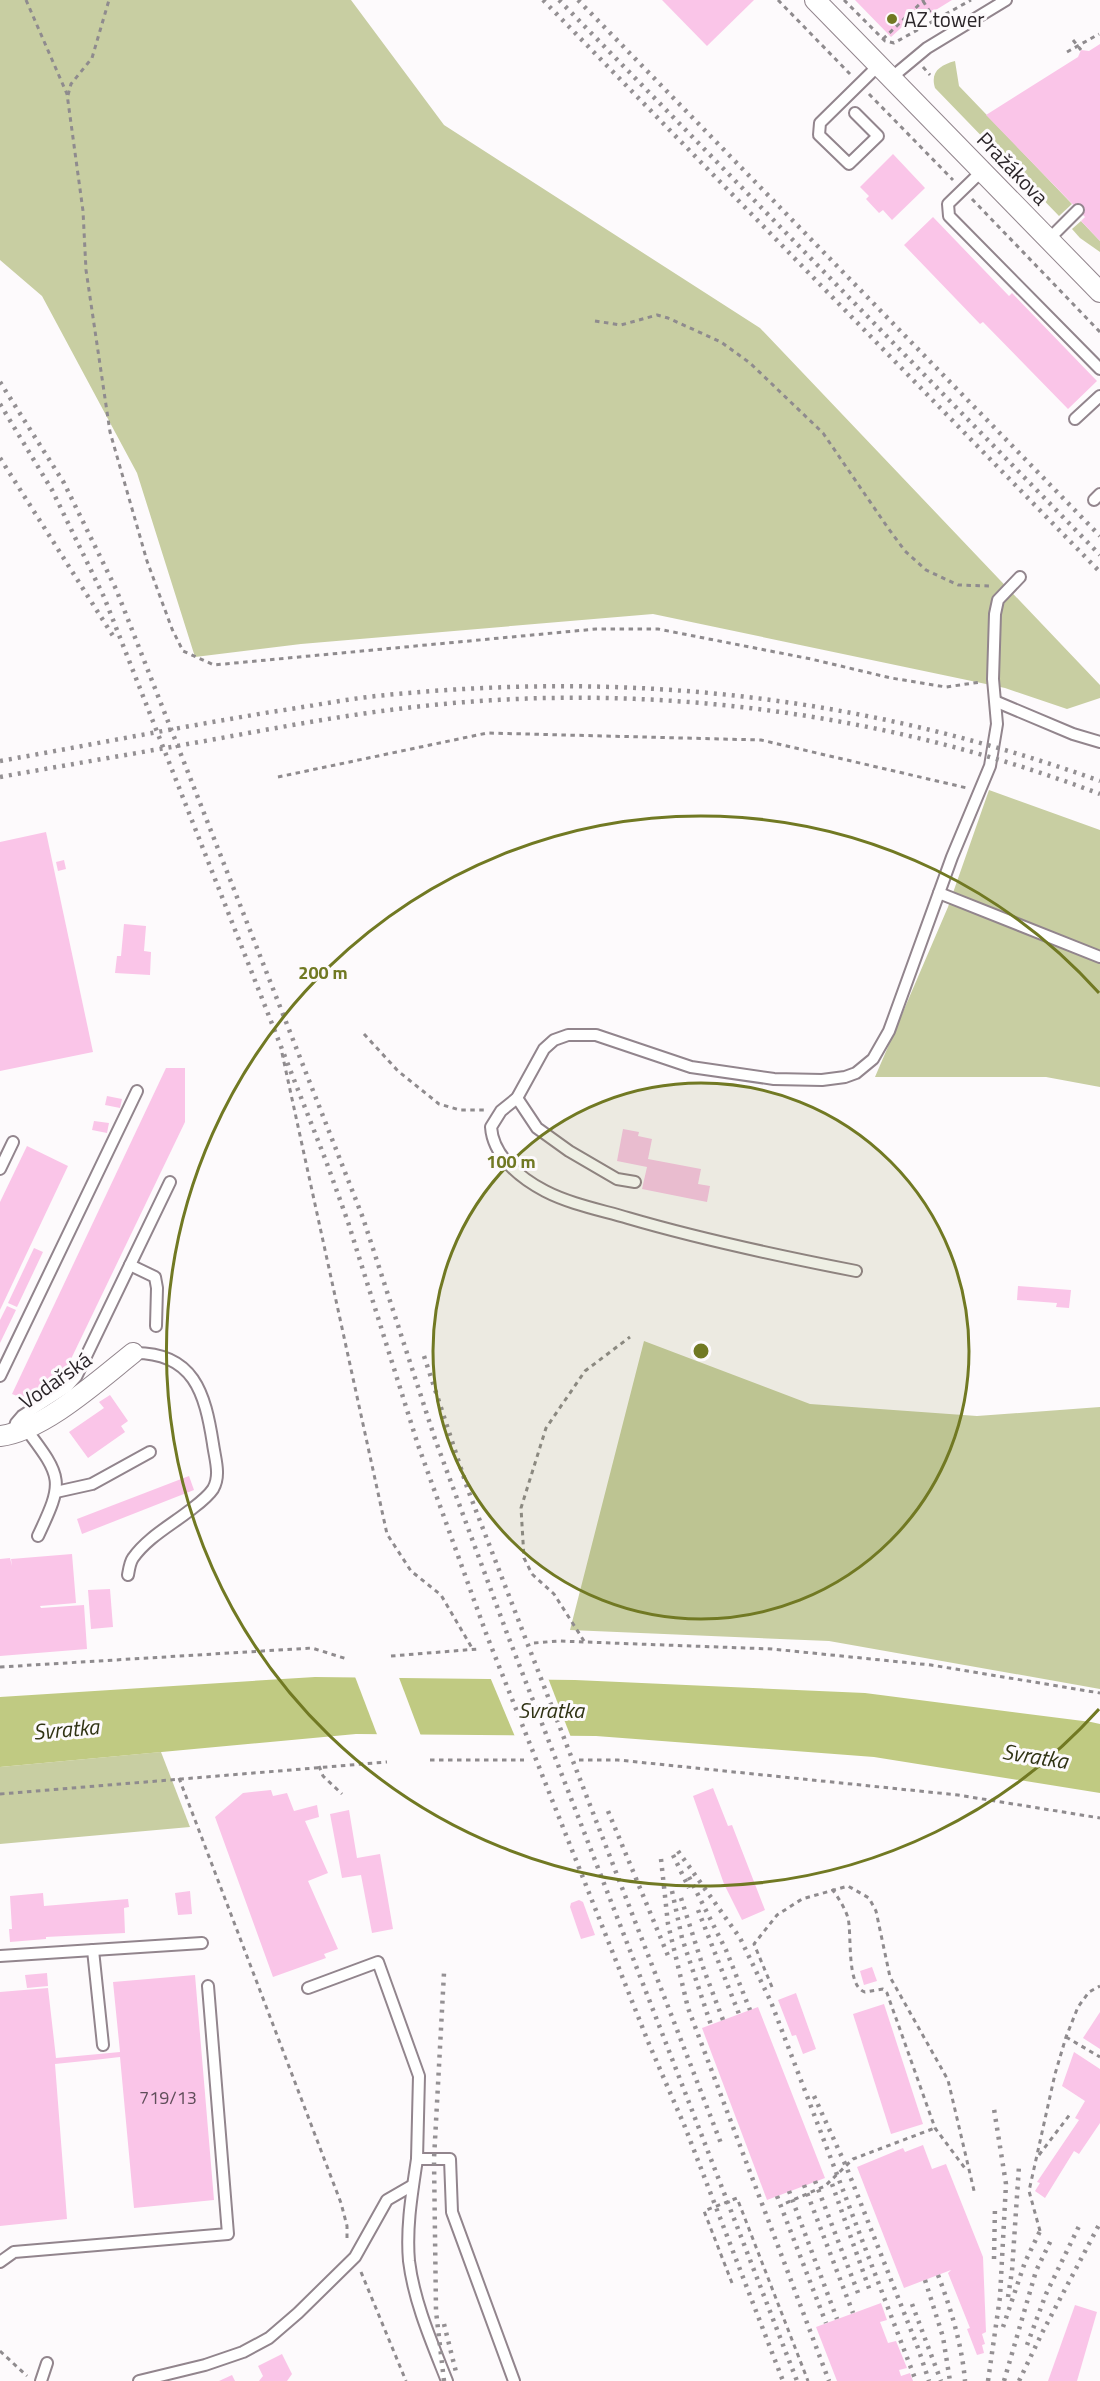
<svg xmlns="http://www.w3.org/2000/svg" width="1100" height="2381" font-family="'Titillium Web',sans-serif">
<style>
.green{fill:#c8cea2}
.water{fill:#c0ca82}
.pier{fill:#fdfafc}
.building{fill:#fac5e8}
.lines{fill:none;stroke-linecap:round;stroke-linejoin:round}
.lane-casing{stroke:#92858d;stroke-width:14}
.street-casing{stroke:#92858d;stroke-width:22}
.path{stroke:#8f8b8e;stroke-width:3;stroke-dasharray:4.5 4.5;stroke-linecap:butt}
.lane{stroke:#fff;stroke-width:10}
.street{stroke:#fff;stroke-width:20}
.rail{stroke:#949093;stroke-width:4.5;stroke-dasharray:3 6;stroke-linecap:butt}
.ring{fill:none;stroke:#717923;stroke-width:3}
.poi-dot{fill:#717923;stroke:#fdfafc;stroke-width:2}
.labels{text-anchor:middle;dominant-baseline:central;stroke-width:6;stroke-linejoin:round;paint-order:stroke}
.number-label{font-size:18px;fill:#5f4d59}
.poi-label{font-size:21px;fill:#2b2529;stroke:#fdfafc;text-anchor:start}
.street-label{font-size:21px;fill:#2b2529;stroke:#fdfafc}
.water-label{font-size:22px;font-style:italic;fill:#303314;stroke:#fdfafc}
.centre{fill:#717923;stroke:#fdfafc;stroke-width:3}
.ring-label{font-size:18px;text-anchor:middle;font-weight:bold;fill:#717923;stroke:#fdfafc;stroke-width:6;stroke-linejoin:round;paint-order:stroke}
</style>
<rect width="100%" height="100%" fill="#fdfafc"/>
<!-- green -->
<g class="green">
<polygon points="0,0 351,0 444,125 760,328 1100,685 1100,698 1067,709 1005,688 653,614 301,644 195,657 137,473 42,296 0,260"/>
<path d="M955 61 959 86 1072 204 1059 216 935 88C930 72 940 65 955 61Z"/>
<polygon points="1081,221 1100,241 1100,252 1080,238 1072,229"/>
<polygon points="989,790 1100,830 1100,1087 1046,1077 875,1077 948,907"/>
<polygon points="644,1341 810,1404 977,1416 1100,1407 1100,1689 829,1641 570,1630"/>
<polygon points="161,1752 190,1827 0,1844 0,1767"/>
</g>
<!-- water -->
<polygon class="water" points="315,1677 575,1680 865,1693 1091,1722 1100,1724 1100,1793 874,1757 596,1736 356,1734 0,1767 0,1697"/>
<!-- pier -->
<g class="pier">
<polygon points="354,1674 398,1675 421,1736 378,1737"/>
<polygon points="490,1677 548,1678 572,1740 516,1739"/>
</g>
<!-- building -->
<g class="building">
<polygon points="662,0 754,0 707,46"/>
<polygon points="855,0 952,0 926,16 921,10 891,37"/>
<polygon points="1100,44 1100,241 1081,221 1085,217 986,115 1078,57 1081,50 1089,51"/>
<polygon points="893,154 925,188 892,220 883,210 879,213 866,199 869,196 860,187"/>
<polygon points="933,217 1009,296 1012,293 1097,381 1068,409 983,322 980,324 904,245"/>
<polygon points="46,832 93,1052 0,1071 0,842"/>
<polygon points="64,860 66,869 58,871 56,862"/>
<polygon points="124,924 146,926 144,951 151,952 150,975 115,973 117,956 121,956"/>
<polygon points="166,1068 185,1068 185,1122 59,1384 22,1398 12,1394"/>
<polygon points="107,1096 122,1099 120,1108 105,1105"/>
<polygon points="94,1121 109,1123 107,1133 92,1130"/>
<polygon points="623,1129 639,1132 638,1136 652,1139 648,1159 701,1169 698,1184 710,1186 707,1202 642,1189 647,1167 617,1161"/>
<polygon points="27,1146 68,1166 0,1310 0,1202"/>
<polygon points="34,1248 43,1252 17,1307 8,1303"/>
<polygon points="1018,1286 1071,1290 1069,1308 1056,1307 1057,1303 1017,1300"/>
<polygon points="7,1306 16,1310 0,1343 0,1320"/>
<polygon points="110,1395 128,1421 121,1426 125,1432 88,1458 69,1432 104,1408 99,1402"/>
<polygon points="189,1476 194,1490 82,1534 77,1519"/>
<polygon points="72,1554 76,1603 40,1606 41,1608 84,1605 87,1649 0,1656 0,1559 10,1558 12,1566 11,1559"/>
<polygon points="110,1589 113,1627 91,1629 88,1590"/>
<polygon points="713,1788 728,1826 732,1825 765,1910 742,1920 724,1884 693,1796"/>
<polygon points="271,1790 273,1796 287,1793 294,1811 317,1805 319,1817 305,1821 328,1873 308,1881 338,1949 324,1954 326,1958 273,1977 215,1817 243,1793"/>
<polygon points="349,1810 357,1858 380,1854 393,1929 372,1933 361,1875 342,1878 330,1814"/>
<polygon points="190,1891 192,1914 178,1915 175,1893"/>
<polygon points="43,1893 44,1906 128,1899 129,1907 124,1908 125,1933 46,1937 46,1939 10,1942 9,1929 12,1929 10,1896"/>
<polygon points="579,1900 583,1902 595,1935 581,1939 570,1907 571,1903"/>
<polygon points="872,1967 877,1981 864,1985 860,1971"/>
<polygon points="47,1973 48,1986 27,1988 25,1975"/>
<polygon points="195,1975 214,2200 134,2208 120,2057 94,2060 55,2064 67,2219 0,2226 0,1992 48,1988 56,2058 120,2052 113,1982"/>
<polygon points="796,1993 816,2049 803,2054 796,2035 792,2036 778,2000"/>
<polygon points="884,2004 923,2124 891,2134 853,2014"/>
<polygon points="758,2007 825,2178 767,2200 702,2028"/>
<polygon points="1100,2012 1100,2049 1083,2038"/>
<polygon points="1074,2052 1100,2069 1100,2123 1079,2154 1074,2151 1045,2198 1035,2191 1040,2183 1037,2182 1079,2120 1075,2118 1085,2101 1062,2086"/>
<polygon points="923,2145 932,2169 946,2164 983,2257 986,2332 982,2334 985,2344 982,2345 984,2353 977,2355 967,2329 970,2328 948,2273 951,2270 904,2288 857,2167 903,2148 905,2152"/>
<polygon points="881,2303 887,2320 880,2322 888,2343 896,2341 907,2368 899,2370 901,2376 910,2373 913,2381 837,2381 816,2327"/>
<polygon points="1075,2305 1097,2312 1077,2381 1048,2381"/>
<polygon points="282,2354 292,2374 287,2381 259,2381 263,2376 258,2366"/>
<polygon points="232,2375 235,2381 219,2381"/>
</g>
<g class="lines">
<defs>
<g id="lane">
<polyline points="891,78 927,48 1006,0"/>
<polyline points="855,113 878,136 849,164 819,135 820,123 879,65"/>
<polyline points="982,171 948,204 949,216 1100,369"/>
<polyline points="1049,239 1078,210"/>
<polyline points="1075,419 1100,396"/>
<polyline points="1094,500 1100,494"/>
<polyline points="997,702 1073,734 1100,742"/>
<polyline points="939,893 1100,957"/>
<polyline points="517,1098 537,1128 569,1151 617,1179 635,1182"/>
<polyline points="0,1169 13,1142"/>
<polyline points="130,1265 155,1277 157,1288 156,1326"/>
<path d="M856 1271C779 1256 703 1240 628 1218 601 1210 570 1204 545 1191 520 1178 493 1156 491 1127L501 1111 517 1098 544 1049 554 1040 568 1035H596L691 1067 774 1079 822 1080 845 1077 856 1073 873 1059 889 1031 952 857 990 766 997 724 993 679 995 614 998 600 1020 577"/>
<polyline points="0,1376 137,1091"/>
<path d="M26 1429C63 1478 64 1481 38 1536"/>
<polyline points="13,1433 16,1423 22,1416 67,1387 76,1377 170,1182"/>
<polyline points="56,1492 92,1484 150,1452"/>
<path d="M128 1575C129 1569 130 1562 133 1558 147 1538 171 1525 189 1511 198 1504 207 1498 213 1489 221 1475 215 1459 213 1444 205 1393 194 1352 133 1353"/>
<polyline points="93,1950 103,2045"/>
<polyline points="0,1956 202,1943"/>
<polyline points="308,1988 378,1962 419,2076 417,2159"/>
<polyline points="0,2262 14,2252 228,2234 208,1986"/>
<polyline points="41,2381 47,2363"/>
<polyline points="139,2381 205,2365 243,2352 269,2338 298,2313 355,2257 387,2200 413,2185"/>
<path d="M447 2381C432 2343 414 2302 409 2261 406 2227 412 2193 417 2159H450L452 2212 514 2381"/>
</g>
<g id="street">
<polyline points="815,0 1100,292"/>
<path d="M0 1436C43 1431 99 1380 133 1353"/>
</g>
</defs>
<!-- lane casing -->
<use href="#lane" class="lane-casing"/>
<!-- street casing -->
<use href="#street" class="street-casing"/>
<!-- path -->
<g class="path">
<polyline points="26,0 67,94 83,211 86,270 110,432 147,561 172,629 183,651 214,665 596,629 658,629 811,659 891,678 946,687 981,682"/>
<polyline points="778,0 850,74"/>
<polyline points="844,0 885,41 894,43 971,0"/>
<polyline points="923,1 935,20"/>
<polyline points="883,39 924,0"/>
<polyline points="1073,40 1081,50"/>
<polyline points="1067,52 1099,34"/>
<polyline points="923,67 930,75"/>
<polyline points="869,94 953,180"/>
<polyline points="68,95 71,84 92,58 109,0"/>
<polyline points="972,199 1100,332"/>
<polyline points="595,321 621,325 657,315 668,318 721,342 750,363 823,433 888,528 905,551 926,570 958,585 992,586"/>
<polyline points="278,777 487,733 761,740 967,788"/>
<polyline points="364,1034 398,1071 439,1104 460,1110 487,1110"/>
<polyline points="282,1053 387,1534 411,1571 441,1595 472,1648"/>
<polyline points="584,1641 554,1594 532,1574 524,1558 521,1508 546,1428 585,1371 630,1337"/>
<polyline points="534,1643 558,1641 772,1649 931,1665 1100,1693"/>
<polyline points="391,1656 478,1649"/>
<polyline points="0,1667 312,1648 347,1659"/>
<polyline points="430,1760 524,1760"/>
<polyline points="579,1760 618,1760 958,1795 1100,1818"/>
<polyline points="319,1766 323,1776 342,1794"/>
<polyline points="179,1778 341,2203 347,2226 347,2240"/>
<polyline points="0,1794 387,1762"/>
<path d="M832 1889C838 1897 845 1908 848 1918 852 1934 846 1987 865 1992L883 1989 887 1993 935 2128 967 2171"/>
<polyline points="772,1987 754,1944 777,1915 802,1899 848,1886 869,1898 876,1911 890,1977 948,2080 975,2195"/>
<polyline points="1066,2037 1100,2057"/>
<polyline points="1039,2155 1071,2113"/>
<polyline points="786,2203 825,2186 853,2159 935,2128"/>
<polyline points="1040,2231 1029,2191 1055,2074 1066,2037 1078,2007 1089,1992 1100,1986"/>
<polyline points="361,2272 406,2381"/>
<polyline points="732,2283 704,2211 737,2198 808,2381"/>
<polyline points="0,2351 27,2376"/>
</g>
<!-- lane -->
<use href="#lane" class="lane"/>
<!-- street -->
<use href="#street" class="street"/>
<!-- rail -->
<g class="rail">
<polyline points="543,0 1100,572"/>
<polyline points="559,0 1100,555"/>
<polyline points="578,0 1100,536"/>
<polyline points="0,382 64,483 116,589 363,1218 435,1439 508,1636 797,2381"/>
<polyline points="0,404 52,490 104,597 326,1161 348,1222 418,1445 487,1636 649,2044 685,2127 783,2381"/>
<polyline points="0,458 115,639"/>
<path d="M0 761C90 745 180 727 271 712 306 707 341 700 376 696 629 670 860 695 1100 781"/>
<path d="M0 777C72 764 144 752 216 739 291 725 367 711 443 704 665 683 892 715 1100 794"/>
<polyline points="424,1356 468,1490 722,2146"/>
<polyline points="608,1811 669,1958"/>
<polyline points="678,1851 740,1938 771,2002 916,2381"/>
<polyline points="673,1855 689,1888"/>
<polyline points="661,1859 668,1924 688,2008 829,2381"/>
<polyline points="689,1877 726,1950 750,2010"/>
<polyline points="672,1891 682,1938 711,2025"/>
<polyline points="681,1898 704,1970 723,2020"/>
<polyline points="698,1910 739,2014"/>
<polyline points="814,2096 846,2166 918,2348 929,2381"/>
<polyline points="815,2181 860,2298"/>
<polyline points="832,2184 871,2294"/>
<polyline points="804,2185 853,2313"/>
<polyline points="789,2191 837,2319"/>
<polyline points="777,2196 826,2323"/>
<polyline points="994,2259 995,2206"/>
<path d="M938 2275C951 2309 962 2345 965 2381"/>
<polyline points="925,2280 943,2337 950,2381"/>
<polyline points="1008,2297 1012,2271 1019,2166"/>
<polyline points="912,2304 941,2381"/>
<polyline points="444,2324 457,2376"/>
<polyline points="1003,2327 1025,2262 1040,2231"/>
<polyline points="1027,2345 1046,2294 1081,2222"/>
<polyline points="444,2381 436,2311 434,2159 444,1973"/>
<polyline points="988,2381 1000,2297 1006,2184 994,2109"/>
<polyline points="1004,2381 1036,2271 1052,2238"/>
<polyline points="1019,2381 1042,2333 1100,2223"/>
</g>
</g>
<!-- distance rings -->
<circle cx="701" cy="1351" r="268" fill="#717923" fill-opacity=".12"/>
<g class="ring">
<circle cx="701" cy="1351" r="268"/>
<path d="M1099 1709A535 535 0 1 1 1099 993"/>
</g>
<!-- markers -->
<circle class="poi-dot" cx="892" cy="19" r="6"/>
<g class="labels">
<!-- number labels -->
<g class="number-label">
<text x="168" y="2097">719/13</text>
</g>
<!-- poi labels -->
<g class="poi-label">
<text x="904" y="19">AZ tower</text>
</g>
<!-- street labels -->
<g class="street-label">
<text transform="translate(1013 168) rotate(46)">Pražákova</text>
<text transform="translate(55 1380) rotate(-35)">Vodařská</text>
</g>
<!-- water labels -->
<g class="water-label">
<text x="551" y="1710">Svratka</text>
<text transform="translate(66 1729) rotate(-5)">Svratka</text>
<text transform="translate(1035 1756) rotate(9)">Svratka</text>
</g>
</g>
<circle cx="701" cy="1351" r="9" class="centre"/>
<g class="ring-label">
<text x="323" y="979">200 m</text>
<text x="511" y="1168">100 m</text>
</g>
</svg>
